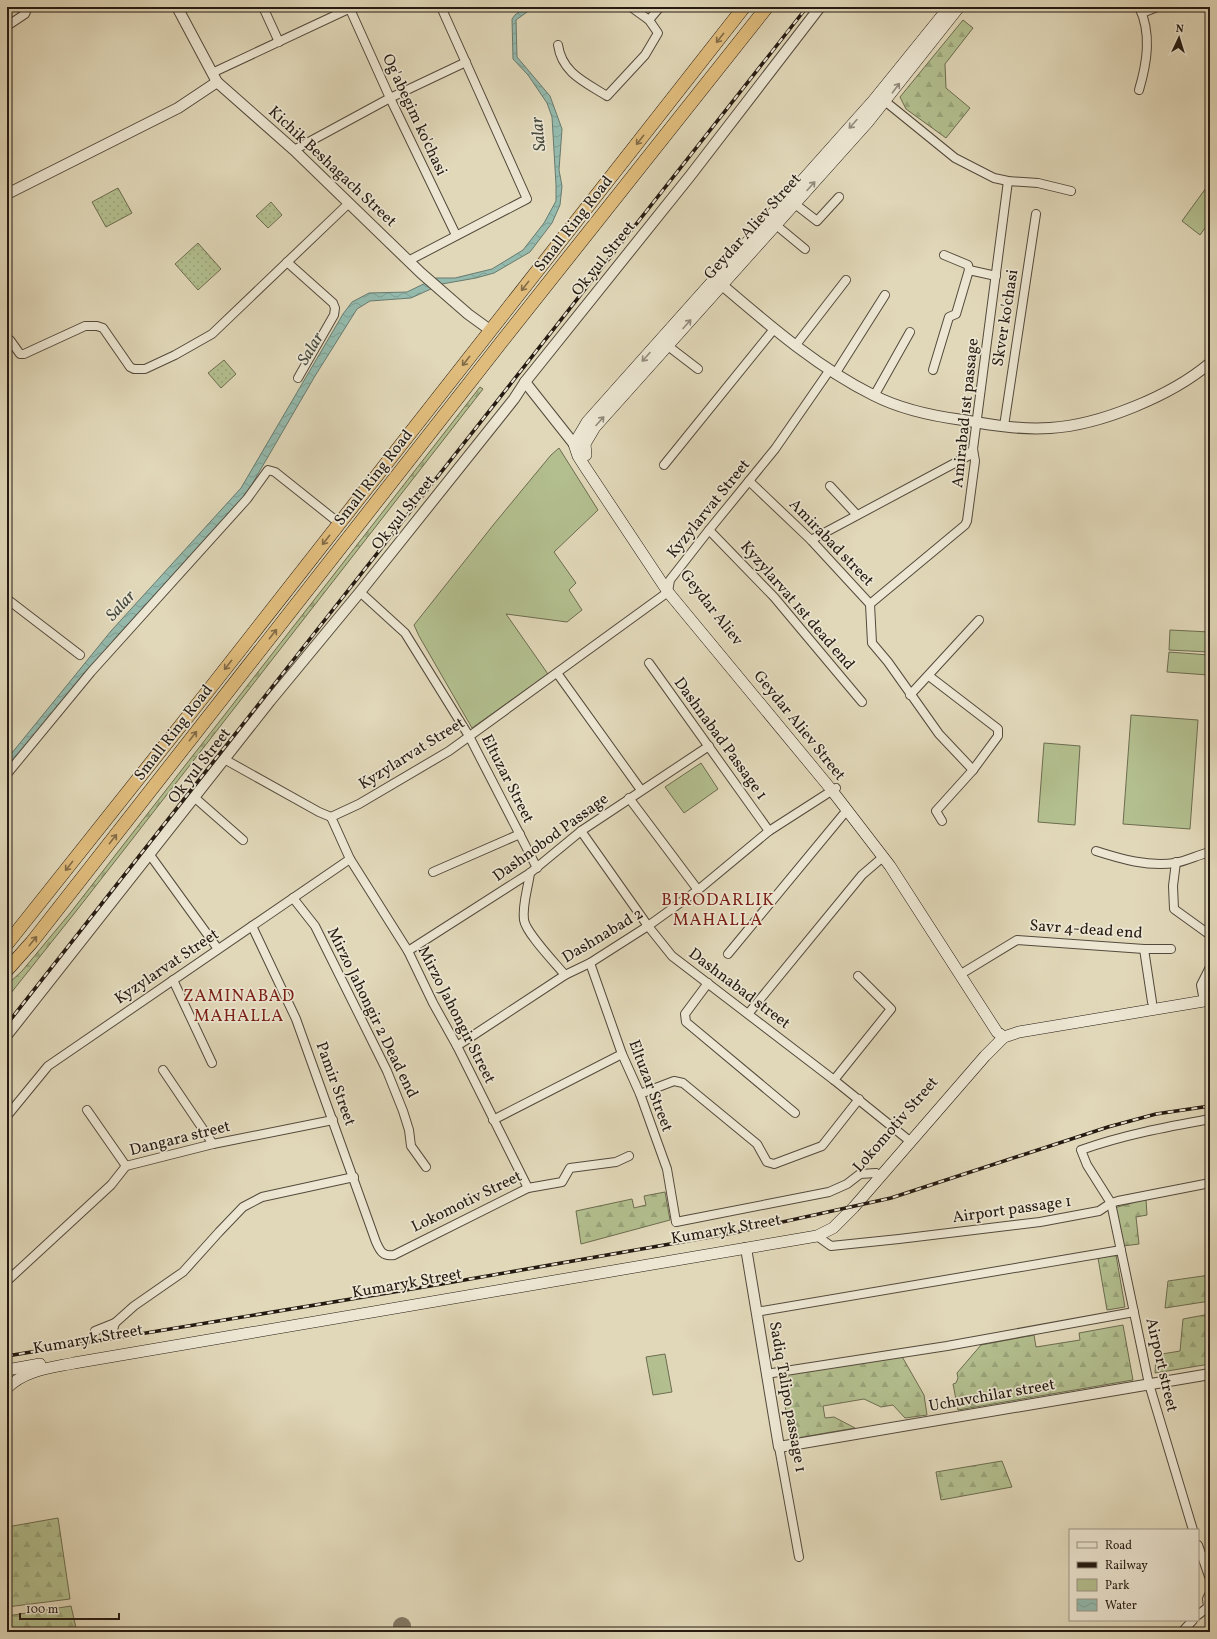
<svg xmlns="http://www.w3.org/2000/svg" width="1217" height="1639" font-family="Vollkorn,serif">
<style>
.grass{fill:url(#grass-dots);stroke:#6c6c50}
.forest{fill:url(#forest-firs);stroke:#6c6c50}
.green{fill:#b3bf8f;stroke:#6c6c50}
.water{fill:url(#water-waves);stroke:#687a6f}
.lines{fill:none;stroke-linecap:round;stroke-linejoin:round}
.taxiway{stroke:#837966;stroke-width:18}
.minor-casing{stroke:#544a3c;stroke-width:10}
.tertiary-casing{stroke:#544a3c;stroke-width:12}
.secondary-casing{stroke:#251a12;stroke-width:12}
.trunk-casing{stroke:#251a12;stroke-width:14}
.minor{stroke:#ece6d2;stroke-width:8}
.tertiary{stroke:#ece6d2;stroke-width:10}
.secondary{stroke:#ece6d2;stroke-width:11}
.trunk{stroke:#e0bc7c;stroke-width:13}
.rail-casing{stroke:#251a12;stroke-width:3.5}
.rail{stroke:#ece6d2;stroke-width:2;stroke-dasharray:6;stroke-linecap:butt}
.oneway{stroke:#826b47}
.oneway2{stroke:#928a7c}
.labels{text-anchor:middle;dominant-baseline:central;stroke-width:3.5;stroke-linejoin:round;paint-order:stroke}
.street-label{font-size:16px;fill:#251a12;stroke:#ece6d2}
.water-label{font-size:17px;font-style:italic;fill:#464a40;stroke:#ece6d2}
.neighbourhood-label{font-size:17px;letter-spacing:1px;fill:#7a1f14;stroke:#ece6d2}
</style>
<defs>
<pattern id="grass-dots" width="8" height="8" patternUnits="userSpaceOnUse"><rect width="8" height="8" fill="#b3bf8f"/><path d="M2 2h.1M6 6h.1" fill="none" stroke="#9aa47a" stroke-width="1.8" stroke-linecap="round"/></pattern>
<pattern id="forest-firs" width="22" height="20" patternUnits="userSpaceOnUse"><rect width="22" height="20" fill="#b3bf8f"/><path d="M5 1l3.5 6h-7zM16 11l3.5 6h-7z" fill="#9aa47a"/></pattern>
<pattern id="water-waves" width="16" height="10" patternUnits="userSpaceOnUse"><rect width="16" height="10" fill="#94baad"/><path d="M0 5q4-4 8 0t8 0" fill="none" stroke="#7f9f94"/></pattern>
</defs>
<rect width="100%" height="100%" fill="#e1d8b9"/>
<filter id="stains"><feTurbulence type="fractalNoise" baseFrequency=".005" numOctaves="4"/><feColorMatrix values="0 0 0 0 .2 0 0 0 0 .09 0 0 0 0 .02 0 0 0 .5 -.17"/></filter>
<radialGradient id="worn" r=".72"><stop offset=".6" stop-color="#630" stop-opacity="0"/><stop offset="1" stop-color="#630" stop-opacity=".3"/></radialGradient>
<!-- grass -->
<g class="grass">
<polygon points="118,188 132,213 106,227 92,202"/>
<polygon points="271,202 282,215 268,228 256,216"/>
<polygon points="198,243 221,269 198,290 175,264"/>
<polygon points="224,360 236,374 221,388 208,373"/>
</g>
<!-- forest -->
<g class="forest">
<polygon points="963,20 973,28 945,64 946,88 970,108 946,138 906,109 900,97"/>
<polygon points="480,387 483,389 77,910 7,998 7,985 22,971 71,912"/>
<polygon points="665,1192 670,1220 581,1244 576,1211 632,1199 634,1208 646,1205 644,1196"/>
<polygon points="1146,1199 1147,1215 1136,1217 1139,1244 1123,1246 1114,1208"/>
<polygon points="1116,1255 1125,1307 1107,1310 1098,1258"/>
<polygon points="1210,1275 1210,1301 1165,1308 1168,1281"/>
<polygon points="1210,1314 1210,1364 1155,1373 1156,1355 1180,1351 1183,1319"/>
<polygon points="1123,1325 1133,1380 958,1410 953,1384 956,1383 958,1378 957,1373 981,1345 1034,1335 1036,1347 1080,1340 1079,1333"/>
<polygon points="900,1353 924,1395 927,1415 905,1418 893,1405 881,1407 864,1399 823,1406 825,1418 834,1417 855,1428 791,1439 779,1372"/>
<polygon points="1002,1461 1012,1487 941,1500 936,1472"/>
<polygon points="58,1518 70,1599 7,1607 7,1527"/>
<polygon points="71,1606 77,1632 7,1632 7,1616"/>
</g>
<!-- green -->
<g class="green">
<polygon points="1206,188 1210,192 1210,221 1200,235 1182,221"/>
<polygon points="559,448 598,510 554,552 576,583 569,590 582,610 567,622 506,614 548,674 472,728 419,636 414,625 494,524 551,455"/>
<polygon points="1170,630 1210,632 1209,652 1169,650"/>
<polygon points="1169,652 1209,655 1208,675 1167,672"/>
<polygon points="1131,715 1198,720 1190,829 1123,824"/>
<polygon points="1044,743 1080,746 1075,825 1038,822"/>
<polygon points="701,763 718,789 684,813 665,787"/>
<polygon points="665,1354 672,1392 653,1395 646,1357"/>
</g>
<!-- water -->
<polygon class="water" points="525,7 534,7 516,20 517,57 550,96 562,129 559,170 562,186 560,205 552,223 530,252 494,273 476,278 442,284 411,298 370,301 357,309 315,376 244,498 118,635 7,768 7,759 111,631 241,488 343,314 352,302 369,293 407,292 436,278 455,278 492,269 523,250 544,223 556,201 556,185 552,117 547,103 528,75 513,59 512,19 515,15"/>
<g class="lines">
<!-- taxiway -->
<polyline class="taxiway" points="402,1626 402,1632"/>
<defs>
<g id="minor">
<polyline points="263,7 279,42"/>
<polyline points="349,7 390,98 456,235"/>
<path d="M1139 7C1152 33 1147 63 1139 90"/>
<polyline points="1142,13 1157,7"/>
<polyline points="649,20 660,7"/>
<polyline points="7,26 25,14 28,7"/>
<path d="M558 45C562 73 585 82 607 96L645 55 658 33 649 20 631 7"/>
<polyline points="212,73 353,7"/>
<polyline points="886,102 955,158 994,178 1008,181 1038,183 1071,191"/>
<polyline points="294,150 390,98 466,62"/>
<polyline points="795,204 817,221 839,197"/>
<polyline points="776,225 805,249"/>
<polyline points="944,255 968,265 969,270"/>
<polyline points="408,261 527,199 441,7"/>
<polyline points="287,262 333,303 335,308 334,315 298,378"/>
<polyline points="10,340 20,354 24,354 85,326 97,326 103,328 130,367 134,369 145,369 175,355 212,334 349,203"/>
<polyline points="668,346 698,369"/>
<polyline points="795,346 846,280"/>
<polyline points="933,370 949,317 956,314 969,270 996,276"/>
<polyline points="835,374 885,295"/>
<polyline points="874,396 910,332"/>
<polyline points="1004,426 1036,214"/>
<polyline points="664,465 774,329"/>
<polyline points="749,481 811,540 870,604 872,643 888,662 939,734 973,770"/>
<polyline points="830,486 857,515"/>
<polyline points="709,530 774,597 862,702"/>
<polyline points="811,540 968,456 973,449"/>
<polyline points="360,592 405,633 469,736 537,868"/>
<polyline points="7,599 80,655"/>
<polyline points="870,604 965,525 967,521 975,461 973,449 1008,181"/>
<polyline points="649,663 769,831"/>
<polyline points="557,673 641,790"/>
<polyline points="929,676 998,729 998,736 973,770 936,811 942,821"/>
<polyline points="910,695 979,620"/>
<polyline points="224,759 319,812 331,817"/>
<polyline points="7,774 91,672 247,499 268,470 275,472 339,523"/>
<polyline points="194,797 243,840"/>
<polyline points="629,798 698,890"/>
<polyline points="581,831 648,926 672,956 834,1080 911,1142"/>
<path d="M1096 851C1121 859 1148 867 1175 863 1186 861 1198 855 1210 852"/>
<polyline points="150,855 218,949"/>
<polyline points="1176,862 1173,886 1174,909 1210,935"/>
<polyline points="433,872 520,834"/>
<path d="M530 873C528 888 522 905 524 920 526 933 556 964 565 975"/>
<polyline points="293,898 315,926 387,1071 403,1111 409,1130 411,1146 426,1167"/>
<path d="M252 926 296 1019 376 1242C380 1251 383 1257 394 1255L528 1188 562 1182 570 1168 616 1162 629 1156"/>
<polyline points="1144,949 1152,1002"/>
<polyline points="408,951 530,873 581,831 709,746"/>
<polyline points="728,954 847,810"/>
<polyline points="590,963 622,1054 640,1094 667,1169 676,1222 829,1192 847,1184 860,1174 876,1173"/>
<polyline points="961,974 1017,940 1144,949 1171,949"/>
<polyline points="173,980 212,1063"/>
<polyline points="708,983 685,1014 686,1022 795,1113"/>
<polyline points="1204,1001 1201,985 1210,967"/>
<polyline points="748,1014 862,875 883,857"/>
<polyline points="457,1046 565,975 590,963 648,926 698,890 769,831 836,788"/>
<polyline points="163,1070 213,1144"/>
<polyline points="834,1080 891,1009 858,976"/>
<polyline points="640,1094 674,1081 683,1083 757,1144 767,1162 774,1164 822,1146 859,1099"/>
<polyline points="87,1110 126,1166"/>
<polyline points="7,1116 48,1066 350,859"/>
<polyline points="493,1120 622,1054"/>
<polyline points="528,1188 457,1046 433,1003 408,951 350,859 331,817 359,804 449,751 668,592 670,580 709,530 775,449 829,371"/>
<polyline points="817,1236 831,1246 899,1239 1040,1222 1099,1211 1111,1203 1118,1201 1210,1183"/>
<polyline points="7,1281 111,1185 126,1166 213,1144 333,1120"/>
<polyline points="756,1312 1121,1250"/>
<polyline points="113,1330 115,1323 134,1306 183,1272 219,1232 243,1207 262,1197 354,1177"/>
<polyline points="95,1331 115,1323"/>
<polyline points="766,1374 947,1346 1134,1312"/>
<polyline points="779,1447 799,1557"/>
<path d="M1193 1530 1149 1384 1111 1203 1087 1165 1081 1150C1123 1135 1166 1127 1210 1119"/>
<polyline points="1198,1545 1210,1579"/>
<polyline points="1198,1615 1208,1607 1207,1599 1210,1593"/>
<polyline points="1182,1632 1193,1620"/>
</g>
<g id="tertiary">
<polyline points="177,7 217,82 294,150 421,273 468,314 490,330"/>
<polyline points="7,194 178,108 217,82"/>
<path d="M722 285C769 325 817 367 873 395 900 409 932 416 963 420 991 425 1020 430 1050 428 1100 425 1171 396 1210 363"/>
<polyline points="525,382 574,444"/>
<polyline points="7,1035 270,701 360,592 514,399 525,382 690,176 820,7"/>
<polyline points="746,1248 779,1447 1210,1374"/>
</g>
<g id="secondary">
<polyline points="949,7 873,101 587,422 574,444 578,456 585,467 668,592 830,788 890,866 997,1032 1004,1037"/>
<polyline points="586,455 585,444 595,427 868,122 959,7"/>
<polyline points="7,1370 40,1364"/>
<path d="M7 1388C25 1370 50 1368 74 1363L817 1236 833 1228 854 1207 985 1056 1004 1037 1019 1032 1210 1000"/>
</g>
<g id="trunk">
<polyline points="7,944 208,691 744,7"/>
<polyline points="7,970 32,942 503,340 767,7"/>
</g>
</defs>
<!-- minor casing -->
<use href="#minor" class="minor-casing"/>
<!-- tertiary casing -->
<use href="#tertiary" class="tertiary-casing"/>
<!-- secondary casing -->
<use href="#secondary" class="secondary-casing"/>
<!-- trunk casing -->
<use href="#trunk" class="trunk-casing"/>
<!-- minor -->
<use href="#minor" class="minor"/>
<!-- tertiary -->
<use href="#tertiary" class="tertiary"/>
<!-- secondary -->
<use href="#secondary" class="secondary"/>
<!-- trunk -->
<use href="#trunk" class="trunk"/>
<defs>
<g id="rail">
<polyline points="7,1024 807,7"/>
<polyline points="7,1356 436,1285 733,1233 891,1198 1108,1127 1156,1114 1210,1106"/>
</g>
</defs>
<!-- rail casing -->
<use href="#rail" class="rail-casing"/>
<!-- rail -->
<use href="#rail" class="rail"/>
</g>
<!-- one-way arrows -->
<defs><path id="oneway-shaft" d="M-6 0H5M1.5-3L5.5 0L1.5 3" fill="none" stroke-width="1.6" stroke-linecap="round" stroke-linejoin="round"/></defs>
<g class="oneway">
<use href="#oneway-shaft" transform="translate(720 38) rotate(128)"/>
<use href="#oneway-shaft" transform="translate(640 140) rotate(128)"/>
<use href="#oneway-shaft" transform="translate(525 286) rotate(128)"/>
<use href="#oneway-shaft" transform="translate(466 361) rotate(128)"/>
<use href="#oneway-shaft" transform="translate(326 540) rotate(128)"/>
<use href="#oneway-shaft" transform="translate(273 634) rotate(-52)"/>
<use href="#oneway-shaft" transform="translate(228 665) rotate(128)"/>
<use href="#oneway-shaft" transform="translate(193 736) rotate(-52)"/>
<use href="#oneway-shaft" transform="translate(113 839) rotate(-52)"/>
<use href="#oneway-shaft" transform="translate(69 866) rotate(128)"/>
<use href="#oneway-shaft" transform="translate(33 941) rotate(-51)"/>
</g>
<g class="oneway2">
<use href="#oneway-shaft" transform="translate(896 88) rotate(-53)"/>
<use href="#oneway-shaft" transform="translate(853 124) rotate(132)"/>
<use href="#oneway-shaft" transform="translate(811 186) rotate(-48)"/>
<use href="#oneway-shaft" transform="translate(687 324) rotate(-48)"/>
<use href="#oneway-shaft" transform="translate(646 357) rotate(132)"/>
<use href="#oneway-shaft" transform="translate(600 421) rotate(-48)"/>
</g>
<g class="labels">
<!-- street labels -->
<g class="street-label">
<text transform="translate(414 115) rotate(65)">Og'abegim ko'chasi</text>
<text transform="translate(332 167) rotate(43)">Kichik Beshagach Street</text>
<text transform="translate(574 224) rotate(-52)">Small Ring Road</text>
<text transform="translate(753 227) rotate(-48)">Geydar Aliev Street</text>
<text transform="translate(604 259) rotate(-51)">Ok yul Street</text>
<text transform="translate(1006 318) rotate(-81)">Skver ko'chasi</text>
<text transform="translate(966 413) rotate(-84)">Amirabad 1st passage</text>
<text transform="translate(374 478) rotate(-52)">Small Ring Road</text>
<text transform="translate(709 509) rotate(-51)">Kyzylarvat Street</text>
<text transform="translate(404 513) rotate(-51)">Ok yul Street</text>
<text transform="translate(831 543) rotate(46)">Amirabad street</text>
<text transform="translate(797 606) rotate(49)">Kyzylarvat 1st dead end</text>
<text transform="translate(711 608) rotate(52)">Geydar Aliev</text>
<text transform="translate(799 726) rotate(51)">Geydar Aliev Street</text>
<text transform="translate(174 733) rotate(-52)">Small Ring Road</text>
<text transform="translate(720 739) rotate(54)">Dashnabad Passage 1</text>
<text transform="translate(412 754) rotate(-32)">Kyzylarvat Street</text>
<text transform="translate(200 766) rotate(-52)">Ok yul Street</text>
<text transform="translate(507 779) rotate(63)">Eltuzar Street</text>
<text transform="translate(551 838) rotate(-36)">Dashnobod Passage</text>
<text transform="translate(1086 930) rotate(4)">Savr 4-dead end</text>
<text transform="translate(603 936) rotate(-31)">Dashnabad 2</text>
<text transform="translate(167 967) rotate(-34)">Kyzylarvat Street</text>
<text transform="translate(739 989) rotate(37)">Dashnabad street</text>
<text transform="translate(372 1013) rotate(64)">Mirzo Jahongir 2 Dead end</text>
<text transform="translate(456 1015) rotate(63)">Mirzo Jahongir Street</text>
<text transform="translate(335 1084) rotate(70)">Pamir Street</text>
<text transform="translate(650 1086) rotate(69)">Eltuzar Street</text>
<text transform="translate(896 1125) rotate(-49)">Lokomotiv Street</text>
<text transform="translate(180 1139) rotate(-14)">Dangara street</text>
<text transform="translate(467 1202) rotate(-26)">Lokomotiv Street</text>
<text transform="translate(1012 1210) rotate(-8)">Аirport passage 1</text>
<text transform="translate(726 1230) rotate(-10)">Kumaryk Street</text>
<text transform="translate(407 1284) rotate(-10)">Kumaryk Street</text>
<text transform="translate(88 1340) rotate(-10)">Kumaryk Street</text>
<text transform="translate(1161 1365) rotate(77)">Аirport street</text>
<text transform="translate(992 1396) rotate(-10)">Uchuvchilar street</text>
<text transform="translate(787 1397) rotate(80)">Sadiq Talipo passage 1</text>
</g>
<!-- water labels -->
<g class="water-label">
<text transform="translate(539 134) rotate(-96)">Salar</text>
<text transform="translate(311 349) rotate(-59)">Salar</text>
<text transform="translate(121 606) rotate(-48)">Salar</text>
</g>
<!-- neighbourhood labels -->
<g class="neighbourhood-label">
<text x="718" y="900">BIRODARLIK<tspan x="718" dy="20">MAHALLA</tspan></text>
<text x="239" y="996">ZAMINABAD<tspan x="239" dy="20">MAHALLA</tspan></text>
</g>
</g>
<!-- margin -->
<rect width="1217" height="1639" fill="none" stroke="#e1d8b9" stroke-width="24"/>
<rect x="8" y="8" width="1201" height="1623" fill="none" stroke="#251a12" stroke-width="2"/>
<rect x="12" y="12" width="1193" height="1615" fill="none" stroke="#251a12"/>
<!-- legend -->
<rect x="1069" y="1529" width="130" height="92" fill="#ece6d2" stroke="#9c9485"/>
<rect x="1077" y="1542" width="20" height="6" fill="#ece6d2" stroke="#9c9485"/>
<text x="1105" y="1549" font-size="12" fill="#251a12">Road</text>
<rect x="1077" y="1562" width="20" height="6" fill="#251a12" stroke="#9c9485"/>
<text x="1105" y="1569" font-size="12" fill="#251a12">Railway</text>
<rect x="1077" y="1579" width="20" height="12" fill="#b3bf8f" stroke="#9c9485"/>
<text x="1105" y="1589" font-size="12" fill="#251a12">Park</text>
<rect x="1077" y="1599" width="20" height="12" fill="url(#water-waves)" stroke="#9c9485"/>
<text x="1105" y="1609" font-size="12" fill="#251a12">Water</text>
<!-- north arrow -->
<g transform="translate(1179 38) rotate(4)" stroke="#ece6d2" stroke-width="3" paint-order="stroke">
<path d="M0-3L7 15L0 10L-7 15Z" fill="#251a12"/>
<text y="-6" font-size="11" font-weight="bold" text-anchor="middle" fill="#251a12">N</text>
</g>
<!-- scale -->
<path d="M20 1613v6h99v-6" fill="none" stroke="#251a12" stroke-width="2"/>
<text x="26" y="1613" font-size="12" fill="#251a12" stroke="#ece6d2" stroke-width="3" paint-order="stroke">100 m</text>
<rect width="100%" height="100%" filter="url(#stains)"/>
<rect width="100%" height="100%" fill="url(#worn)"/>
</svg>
